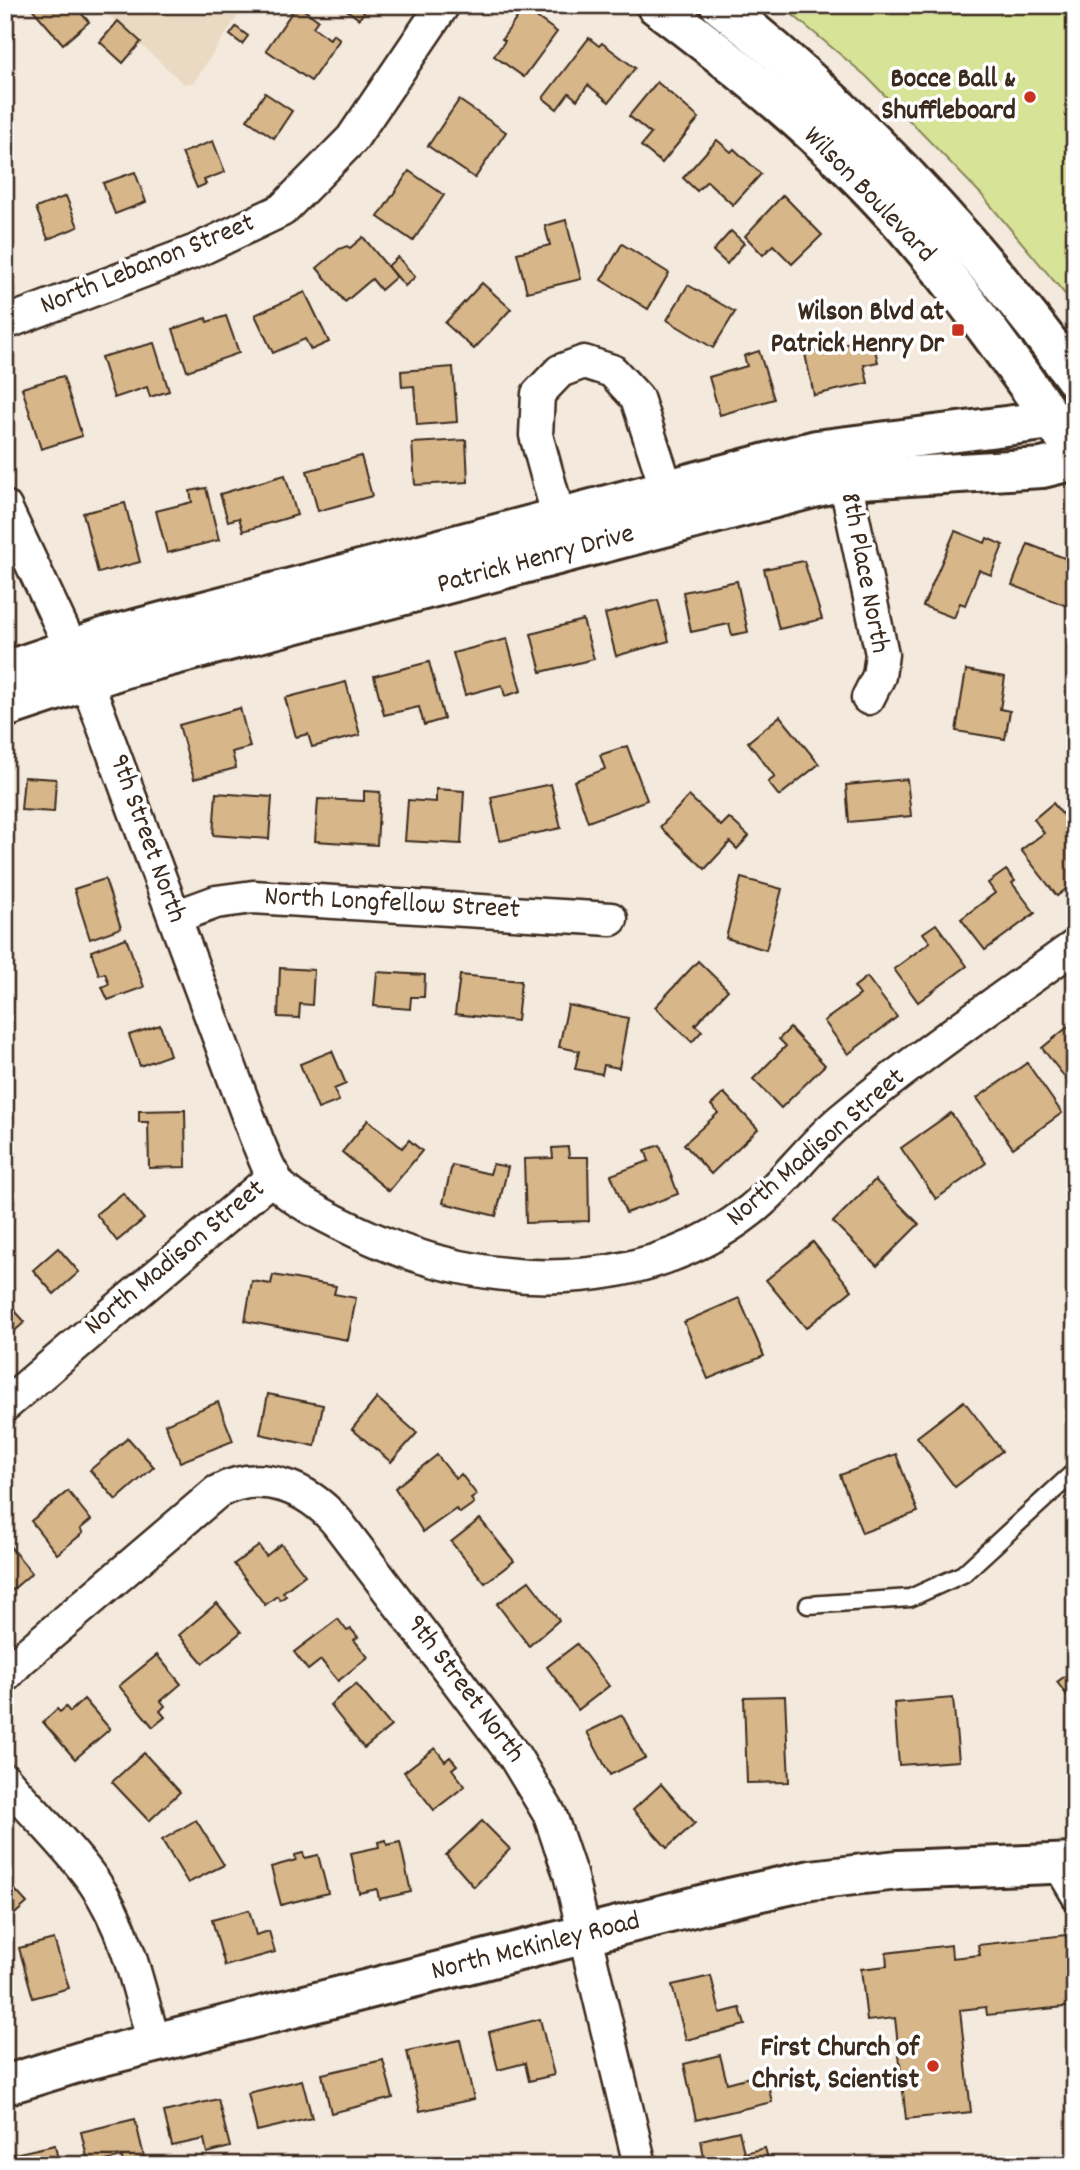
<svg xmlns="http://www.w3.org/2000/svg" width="1080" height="2170" font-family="Dekko,sans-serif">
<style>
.built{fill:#ebdac3}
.green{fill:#d7e497;stroke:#89875a;stroke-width:2}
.building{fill:#d7b68a;stroke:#3b2a1e;stroke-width:2}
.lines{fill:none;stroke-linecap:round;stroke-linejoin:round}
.lane-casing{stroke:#3b2a1e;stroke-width:21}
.street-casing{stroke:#3b2a1e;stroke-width:37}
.secondary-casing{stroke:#3b2a1e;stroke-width:44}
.lane{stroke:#fff;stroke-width:16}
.street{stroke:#fff;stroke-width:32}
.secondary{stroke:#fff;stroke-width:38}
.poi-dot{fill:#c8321e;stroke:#fff;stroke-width:2.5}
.labels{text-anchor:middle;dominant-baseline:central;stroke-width:7;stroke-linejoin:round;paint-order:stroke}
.poi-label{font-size:28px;font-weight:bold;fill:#3b2a1e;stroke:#fff;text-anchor:end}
.street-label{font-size:28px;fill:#3b2a1e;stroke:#fff}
</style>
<rect width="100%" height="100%" fill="#f3e9dc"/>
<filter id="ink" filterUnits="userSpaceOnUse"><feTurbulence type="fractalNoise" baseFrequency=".0143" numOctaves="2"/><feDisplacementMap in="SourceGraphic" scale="14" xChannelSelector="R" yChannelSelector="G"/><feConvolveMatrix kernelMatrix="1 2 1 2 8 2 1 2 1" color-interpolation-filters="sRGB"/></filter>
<g filter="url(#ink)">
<!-- built -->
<polygon class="built" points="97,5 245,5 194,82 184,84"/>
<!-- green -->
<polygon class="green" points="781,5 1075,5 1075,306 981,194 866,76"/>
<!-- building -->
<g class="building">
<polygon points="29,5 74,5 89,22 63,44"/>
<polygon points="297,5 318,20 313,27 330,39 333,34 340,39 311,81 266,50"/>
<polygon points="340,5 369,5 359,19"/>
<polygon points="524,8 557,32 524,77 494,56 505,41 502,39"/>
<polygon points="118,21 141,42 123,63 100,42"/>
<polygon points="236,27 248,36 242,44 230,35"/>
<polygon points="589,38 599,46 602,43 635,68 609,102 588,85 577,100 569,93 557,109 543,98"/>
<polygon points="657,82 699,118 662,163 641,146 651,134 629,116"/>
<polygon points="265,93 292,111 274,138 247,120"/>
<polygon points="459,100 506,132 475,178 428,146"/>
<polygon points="717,140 731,152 734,149 761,174 733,205 707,181 697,191 683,178"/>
<polygon points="213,141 225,172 204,180 206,184 197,188 182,153"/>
<polygon points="409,171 444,195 413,241 378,217"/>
<polygon points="135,172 146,202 115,214 103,183"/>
<polygon points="783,195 822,235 792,264 773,245 763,255 745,236"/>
<polygon points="66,196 78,227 48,239 36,208"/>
<polygon points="566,220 581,279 527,292 517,253 550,245 545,226"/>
<polygon points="731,231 744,243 727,264 713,251"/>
<polygon points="363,237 396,277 381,290 372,279 345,302 317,268 339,249 347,246 350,248"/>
<polygon points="622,244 669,273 648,309 601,280"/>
<polygon points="398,257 415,277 405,286 388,266"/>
<polygon points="482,283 511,309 474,349 445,323"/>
<polygon points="688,285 735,312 713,348 667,320"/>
<polygon points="305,292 329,342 311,350 305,339 273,353 255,315"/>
<polygon points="226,316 239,353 187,371 173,329 206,318 207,322"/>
<polygon points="872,338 878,362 864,365 868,383 814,395 805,354"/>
<polygon points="154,343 169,391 150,397 147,387 114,398 101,357"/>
<polygon points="759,351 774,399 720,415 709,377 747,366 744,356"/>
<polygon points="453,367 457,422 417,425 414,386 402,387 401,371"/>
<polygon points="63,376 82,436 41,449 22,388"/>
<polygon points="466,440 468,482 415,485 412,443"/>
<polygon points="361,456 372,496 318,511 307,471"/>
<polygon points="285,475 297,515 243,531 239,518 228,521 220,494"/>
<polygon points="206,488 219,540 167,553 156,511 192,502 190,491"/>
<polygon points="125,503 140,562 98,573 83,513"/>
<polygon points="955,531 985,543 987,538 1003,545 991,575 979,570 965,605 960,603 954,618 923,606"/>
<polygon points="1028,544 1075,562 1075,600 1072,608 1012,585"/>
<polygon points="804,561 822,619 779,629 764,569"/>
<polygon points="737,581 748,632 732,635 729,624 691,632 683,592"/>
<polygon points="658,600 669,641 616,656 605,614"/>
<polygon points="583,620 594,659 541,672 531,634"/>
<polygon points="507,639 521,691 505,696 502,685 465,695 453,653"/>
<polygon points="429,662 444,719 424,725 419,707 384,715 374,676"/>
<polygon points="966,670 1005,677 1000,709 1010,711 1005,739 956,731"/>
<polygon points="346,682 360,735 312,747 308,734 296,737 285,698"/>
<polygon points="240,708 250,747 232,752 236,768 194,779 179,725"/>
<polygon points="780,716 819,764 779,796 768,782 775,777 748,742"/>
<polygon points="627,746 647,800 588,822 574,781 605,769 600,755"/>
<polygon points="24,777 56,779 54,812 21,810"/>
<polygon points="907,779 911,816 849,822 846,785"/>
<polygon points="551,784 561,828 500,841 491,797"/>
<polygon points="436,789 464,791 461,844 405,841 408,800 436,802"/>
<polygon points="364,791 380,792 377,845 315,841 318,799 364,801"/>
<polygon points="216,793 272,797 269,839 213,835"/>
<polygon points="689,796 721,826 729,818 749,836 737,849 730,842 705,869 660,827"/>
<polygon points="1053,803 1075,830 1075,882 1057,896 1021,850 1044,833 1034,819"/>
<polygon points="1006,870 1015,881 1012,883 1035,913 985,950 961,919 995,893 988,883"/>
<polygon points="741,878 782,889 766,950 726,938"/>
<polygon points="105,879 121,928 90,939 74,889"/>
<polygon points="936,924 967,966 918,1002 894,969 930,942 923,933"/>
<polygon points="126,938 144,987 108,1000 102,987 109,984 105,973 99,975 91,951"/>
<polygon points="698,961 728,990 695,1025 702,1031 692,1042 655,1007"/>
<polygon points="280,968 314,970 312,1005 300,1004 299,1018 278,1017"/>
<polygon points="377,972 425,975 424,997 411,997 410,1009 374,1006"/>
<polygon points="460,975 521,981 517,1021 455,1014"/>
<polygon points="867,977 897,1017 848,1054 824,1021 860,995 854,987"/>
<polygon points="568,1005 628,1018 619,1068 604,1065 602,1074 575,1069 579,1051 559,1047"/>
<polygon points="1075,1021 1075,1090 1042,1048"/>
<polygon points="160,1025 170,1055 140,1066 129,1035"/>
<polygon points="790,1028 825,1065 781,1108 753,1079 786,1046 779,1039"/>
<polygon points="332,1051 346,1084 334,1089 339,1101 318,1109 300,1064"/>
<polygon points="1027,1063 1062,1113 1013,1148 977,1098"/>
<polygon points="724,1093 758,1129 711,1174 684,1144 718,1113 711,1105"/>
<polygon points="185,1110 186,1167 149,1168 148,1122 139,1122 139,1111"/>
<polygon points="951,1113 986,1163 936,1199 901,1148"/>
<polygon points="368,1120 402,1148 409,1140 422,1151 389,1191 342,1152"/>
<polygon points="660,1145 678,1194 626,1213 611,1175 649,1161 645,1150"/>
<polygon points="568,1147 569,1157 588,1157 589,1221 526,1223 524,1159 553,1158 552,1148"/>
<polygon points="493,1164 508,1167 496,1216 443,1203 452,1165 490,1174"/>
<polygon points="875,1180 919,1224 877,1266 833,1222"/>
<polygon points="123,1193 144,1219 117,1241 96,1214"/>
<polygon points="813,1242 852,1290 806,1328 766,1280"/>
<polygon points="58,1248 79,1272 54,1294 33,1270"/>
<polygon points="273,1275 336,1286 334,1294 356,1298 348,1340 245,1321 252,1281 271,1284"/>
<polygon points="739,1298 764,1356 708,1379 684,1322"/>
<polygon points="5,1300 25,1322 5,1339"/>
<polygon points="268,1394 323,1405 315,1446 260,1434"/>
<polygon points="377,1398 417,1433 391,1462 352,1429"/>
<polygon points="964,1401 1002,1451 955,1487 917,1437"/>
<polygon points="218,1402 233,1441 180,1462 165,1424"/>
<polygon points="128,1438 154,1467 116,1500 90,1470"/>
<polygon points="896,1454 918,1512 862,1533 840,1475"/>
<polygon points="437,1455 456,1479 461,1474 477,1495 471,1499 474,1503 460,1513 456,1509 423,1532 395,1488"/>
<polygon points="68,1491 91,1520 80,1529 83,1533 57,1554 31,1521"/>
<polygon points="480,1519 514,1561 485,1583 451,1542"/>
<polygon points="7,1543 32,1573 5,1596 5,1545"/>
<polygon points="281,1544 305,1575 283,1592 286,1596 280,1600 277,1596 265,1605 234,1564 259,1546 266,1556"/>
<polygon points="529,1581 559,1620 529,1646 497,1604"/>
<polygon points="217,1603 241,1632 203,1663 179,1635"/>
<polygon points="338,1619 347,1631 351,1629 358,1637 354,1640 368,1657 338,1681 321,1660 308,1670 294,1652"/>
<polygon points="577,1644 609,1686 578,1710 547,1667"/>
<polygon points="157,1655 181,1684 161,1701 165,1706 160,1711 165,1717 153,1727 119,1686"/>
<polygon points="1075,1669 1075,1706 1057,1682"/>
<polygon points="356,1684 391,1726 364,1748 330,1705"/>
<polygon points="785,1696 789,1782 747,1783 744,1697"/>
<polygon points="953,1698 959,1761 899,1765 894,1703"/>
<polygon points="84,1699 110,1729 75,1759 43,1722 57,1709 60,1712 66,1707 70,1712"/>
<polygon points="622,1715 645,1758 610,1775 587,1732"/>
<polygon points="435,1748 445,1761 450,1757 457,1765 452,1769 465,1786 434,1810 404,1772"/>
<polygon points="144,1753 180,1792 149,1821 112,1782"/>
<polygon points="661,1784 695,1823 667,1848 633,1810"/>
<polygon points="196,1820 224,1865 188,1883 162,1840"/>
<polygon points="482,1821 510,1849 474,1887 446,1855"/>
<polygon points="386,1840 387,1845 400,1842 411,1892 379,1899 377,1889 359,1893 351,1853 379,1847 378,1842"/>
<polygon points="303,1853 305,1858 318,1855 328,1893 281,1905 271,1867 296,1860 295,1855"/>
<polygon points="5,1879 27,1903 5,1923"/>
<polygon points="249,1910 256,1935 269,1931 275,1952 225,1966 212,1920"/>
<polygon points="1066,1935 1074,2006 987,2015 986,2007 960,2010 971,2112 906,2119 895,2018 867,2021 861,1969 887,1966 886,1953 951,1945 952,1958 980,1955 978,1945"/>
<polygon points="54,1939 69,1988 33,1998 19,1948"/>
<polygon points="711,1976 720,2013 740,2008 745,2025 686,2040 672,1985"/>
<polygon points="540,2019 554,2075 529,2081 525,2063 498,2070 489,2032"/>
<polygon points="460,2040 474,2099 420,2111 407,2051"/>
<polygon points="720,2055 727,2083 765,2073 772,2102 696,2120 684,2064"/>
<polygon points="383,2060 393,2098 331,2113 322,2074"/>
<polygon points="302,2080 312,2118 257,2131 248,2093"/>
<polygon points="218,2099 230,2147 207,2153 204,2139 172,2146 164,2112"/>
<polygon points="135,2119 146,2165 123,2165 122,2157 89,2165 81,2132"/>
<polygon points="739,2131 744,2153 765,2148 770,2165 702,2165 700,2158 704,2157 701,2140"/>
<polygon points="55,2145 59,2165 5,2165 5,2156"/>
</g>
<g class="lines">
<defs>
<g id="lane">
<polyline points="808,1605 910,1598 963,1574 1075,1471"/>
<polyline points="1051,1866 1075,1906"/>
</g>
<g id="street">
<polyline points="5,323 196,251 282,210 352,139 443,5"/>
<polyline points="840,457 882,654 879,676 868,698"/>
<path d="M5 507 86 679 257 1140C264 1155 269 1174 281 1187 302 1208 373 1240 403 1251 518 1291 652 1288 751 1210 784 1184 808 1148 841 1120 915 1058 996 1003 1075 946"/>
<polyline points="558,515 536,435 538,394 560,371 584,362 612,371 637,398 666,487"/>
<polyline points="175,917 216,902 253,897 611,919"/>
<polyline points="5,1405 274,1176"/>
<path d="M5 1676 20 1660 217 1492C261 1468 308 1488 337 1522L515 1757 550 1815 570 1874 640 2165"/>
<path d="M5 1780C34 1814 68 1845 94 1882 127 1929 139 1989 154 2044"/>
</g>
<g id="secondary">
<path d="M656 5C741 69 827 139 898 219 959 287 1013 364 1066 439"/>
<path d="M720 5C855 112 973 239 1075 378"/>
<polyline points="5,671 109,636 816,450 1052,420 1075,423"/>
<polyline points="5,708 125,668 844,480 1042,468 1075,460"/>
<polyline points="5,2085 83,2061 725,1899 811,1880 898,1870 1075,1863"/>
</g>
</defs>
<!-- lane casing -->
<use href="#lane" class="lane-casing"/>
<!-- street casing -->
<use href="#street" class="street-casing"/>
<!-- secondary casing -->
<use href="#secondary" class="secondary-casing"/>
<!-- lane -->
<use href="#lane" class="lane"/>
<!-- street -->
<use href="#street" class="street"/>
<!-- secondary -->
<use href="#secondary" class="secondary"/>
</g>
</g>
<!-- markers -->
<g class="poi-dot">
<circle cx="1030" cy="97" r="7"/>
<rect x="951" y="323" width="14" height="14" rx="3.5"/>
<circle cx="933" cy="2066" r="7"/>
</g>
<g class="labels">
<!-- poi labels -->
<g class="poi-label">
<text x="1016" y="81">Bocce Ball &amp;<tspan x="1016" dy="32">Shuffleboard</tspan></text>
<text x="944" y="314">Wilson Blvd at<tspan x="944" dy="32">Patrick Henry Dr</tspan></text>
<text x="919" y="2050">First Church of<tspan x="919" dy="32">Christ, Scientist</tspan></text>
</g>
<!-- street labels -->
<g class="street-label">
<text transform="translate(868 196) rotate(46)">Wilson Boulevard</text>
<text transform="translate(148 266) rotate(-22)">North Lebanon Street</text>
<text transform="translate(536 561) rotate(-15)">Patrick Henry Drive</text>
<text transform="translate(863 573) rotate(79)">8th Place North</text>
<text transform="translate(146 839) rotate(70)">9th Street North</text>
<text transform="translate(392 905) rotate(3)">North Longfellow Street</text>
<text transform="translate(817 1149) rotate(-41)">North Madison Street</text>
<text transform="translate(176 1259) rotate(-40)">North Madison Street</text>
<text transform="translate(464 1690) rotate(53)">9th Street North</text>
<text transform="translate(536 1948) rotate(-14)">North McKinley Road</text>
</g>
</g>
<!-- margin -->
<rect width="1080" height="2170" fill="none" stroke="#fff" stroke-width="28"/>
<rect x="14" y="14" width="1052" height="2142" fill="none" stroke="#3b2a1e" stroke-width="2.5" filter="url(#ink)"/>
</svg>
